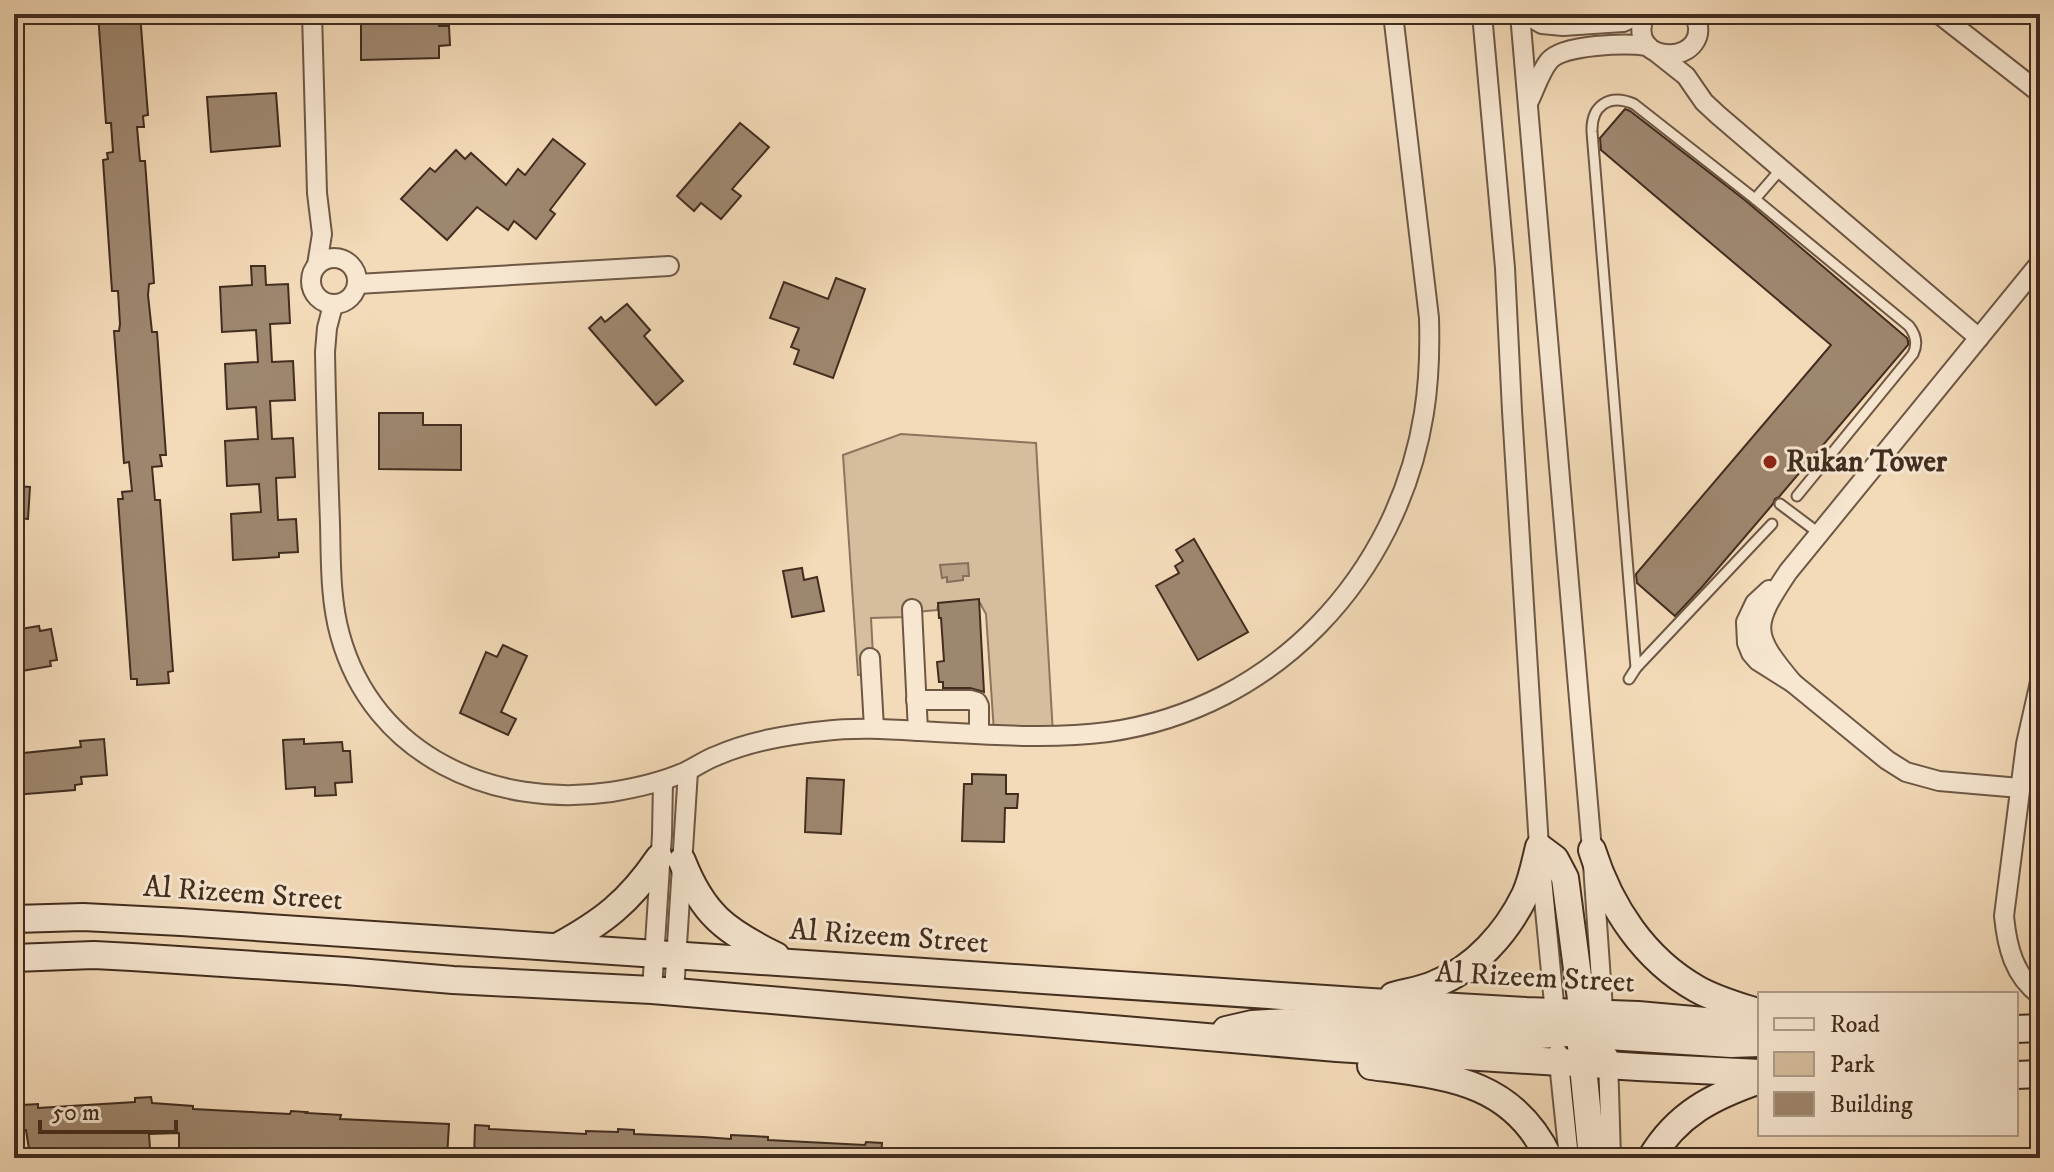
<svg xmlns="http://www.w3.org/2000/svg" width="2054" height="1172" font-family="'IM FELL DW Pica',serif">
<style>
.green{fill:#d5bd9e;stroke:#8c755e;stroke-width:2}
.water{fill:#b79f84;stroke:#88715c;stroke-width:2}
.building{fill:#9e876f;stroke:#422d1f;stroke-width:2}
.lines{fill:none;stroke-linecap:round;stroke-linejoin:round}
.lane-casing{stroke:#6e5845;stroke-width:13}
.street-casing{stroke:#6e5845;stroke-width:22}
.secondary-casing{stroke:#422d1f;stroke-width:30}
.lane{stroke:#f7e7d1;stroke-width:9}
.street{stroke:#f7e7d1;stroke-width:18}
.secondary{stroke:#f7e7d1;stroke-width:26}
.poi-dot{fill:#8f2418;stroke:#f7e7d1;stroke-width:3}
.labels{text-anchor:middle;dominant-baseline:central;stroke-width:6;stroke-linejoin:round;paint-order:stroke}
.poi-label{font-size:30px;font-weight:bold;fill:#422d1f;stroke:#f7e7d1;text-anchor:start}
.street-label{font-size:30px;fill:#422d1f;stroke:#f7e7d1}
</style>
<rect width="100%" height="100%" fill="#f3dab8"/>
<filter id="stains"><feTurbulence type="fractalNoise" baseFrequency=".0025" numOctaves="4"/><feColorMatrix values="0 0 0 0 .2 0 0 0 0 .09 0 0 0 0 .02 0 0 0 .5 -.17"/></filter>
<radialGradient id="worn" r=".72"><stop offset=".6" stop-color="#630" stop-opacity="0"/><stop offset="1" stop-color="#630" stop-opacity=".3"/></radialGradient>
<!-- green -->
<polygon class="green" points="901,434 1036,443 1053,734 994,732 986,614 980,603 938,606 937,610 916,612 906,617 871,618 874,674 858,675 843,455"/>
<!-- water -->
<polygon class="water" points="968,563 969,576 963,576 963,580 947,582 947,577 942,578 940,565"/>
<!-- building -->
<g class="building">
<polygon points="98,14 140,14 148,115 143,116 144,127 137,127 140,161 145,161 154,283 149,284 148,295 152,332 157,332 166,455 160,455 162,466 152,467 155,500 160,500 173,671 168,672 169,683 137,685 137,679 131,679 118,499 123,499 122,492 132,491 129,462 124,463 114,331 119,331 120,324 118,291 112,291 103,160 108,159 107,153 113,152 111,123 106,123"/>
<polygon points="361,14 439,14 439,26 449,26 450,45 439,46 439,58 361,60"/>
<polygon points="276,93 280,146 211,152 207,97"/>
<polygon points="1625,109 1630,111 1746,201 1907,338 1908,341 1908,345 1779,497 1775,499 1773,504 1702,587 1675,616 1637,583 1636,574 1831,345 1601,150 1600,138"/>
<polygon points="740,123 769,147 732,189 741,196 721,219 701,203 694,211 677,196"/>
<polygon points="553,139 585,164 550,210 555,214 536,239 514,221 508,230 477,207 447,240 401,199 430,168 435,172 456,150 465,159 471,153 506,185 518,169 525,175"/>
<polygon points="251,266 265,266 266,285 288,284 290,323 270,324 272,362 293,361 295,400 270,401 272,439 293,438 295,477 276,478 278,520 296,519 298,552 279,553 279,557 233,560 231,514 261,512 259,484 227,486 225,441 258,439 256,407 227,409 225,364 258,362 256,330 222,332 220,287 252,285"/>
<polygon points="836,278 865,289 833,378 794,364 799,350 791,347 799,328 770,318 784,282 828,299"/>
<polygon points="627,304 650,330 644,336 683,381 656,405 589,328 601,317 605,322"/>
<polygon points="379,413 423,413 423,425 461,425 461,470 379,469"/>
<polygon points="14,486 30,487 28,519 14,518"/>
<polygon points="1194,539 1248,632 1198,660 1156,586 1179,573 1175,566 1183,561 1176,550"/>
<polygon points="802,568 804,580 817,577 824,611 792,617 783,571"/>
<polygon points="979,599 984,692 970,688 943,688 943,682 939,682 937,662 944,661 941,618 939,618 938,603"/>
<polygon points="39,626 40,631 51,629 57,660 50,661 51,666 16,672 16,667 14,667 14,630"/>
<polygon points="503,645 527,656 501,712 516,719 508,735 460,713 486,652 497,657"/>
<polygon points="104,739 107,775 81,777 82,784 75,785 75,790 14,795 14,754 81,747 80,741"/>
<polygon points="304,739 304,744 342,742 343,751 350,751 352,782 335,783 336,795 315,796 315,787 286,789 283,740"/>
<polygon points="972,774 1006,775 1006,794 1018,794 1017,808 1005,808 1004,842 962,841 964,784 972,784"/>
<polygon points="807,778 844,780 841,834 805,832"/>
<polygon points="151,1097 152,1103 193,1106 193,1109 290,1114 291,1111 307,1112 306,1113 341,1115 340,1119 449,1124 447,1158 327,1158 327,1151 300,1152 300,1158 240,1158 179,1155 179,1133 149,1134 150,1148 30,1155 26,1130 24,1130 22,1105 38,1104 38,1108 135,1102 135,1098"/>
<polygon points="475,1125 489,1126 489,1129 586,1134 586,1131 618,1132 618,1129 634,1130 634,1134 703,1137 731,1139 731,1135 752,1136 768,1137 768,1140 865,1145 866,1142 882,1143 881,1158 474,1158"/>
</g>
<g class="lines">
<defs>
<g id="lane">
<polyline points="1755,199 1781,169"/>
<polyline points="1780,504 1820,534"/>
<path d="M1636 668 1592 132C1591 106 1609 93 1634 104L1755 199 1909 326C1916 335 1918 344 1913 354L1797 496"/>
<polyline points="1629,679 1636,668 1772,524"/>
</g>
<g id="street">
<polyline points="312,14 317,193 322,234 317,265"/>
<polyline points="1482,14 1505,268 1512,411 1539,847 1556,1024"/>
<polyline points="1520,14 1592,850 1604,1024"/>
<polyline points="1525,14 1542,24 1563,26 1623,22 1640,14"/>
<path d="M1645 14C1622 70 1719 65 1694 14"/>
<polyline points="1939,14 2040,93"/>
<polyline points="1657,53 1686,76 1704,102 1718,115 1979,338"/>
<path d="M1529 101C1535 89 1540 72 1549 61 1563 44 1627 43 1648 46"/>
<circle cx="334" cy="281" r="23"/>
<polyline points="357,284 669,266"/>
<path d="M333 305 327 328 325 352C326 409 328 467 330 524 331 561 330 599 340 635 373 756 494 809 611 792 636 788 662 782 685 772 696 767 705 760 716 756 750 741 787 735 824 731 856 727 887 729 919 731 981 734 1046 740 1108 732 1274 709 1398 576 1424 413 1429 381 1430 350 1429 318L1393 14"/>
<polyline points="1769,590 1755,603 1746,622 1747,643 1751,653 1758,661 1793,683 1887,760 1906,772 1939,781 2020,788"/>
<polyline points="912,609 918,731"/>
<polyline points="870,658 874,728"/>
<path d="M2040 682 2026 744 2004 916C2007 947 2014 976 2040 995"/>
<path d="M1793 683C1751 633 1752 626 1788 572L2040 263"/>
<polyline points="916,700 970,700 977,702 979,706 979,734"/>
<polyline points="652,990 662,835 663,781"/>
<polyline points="674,992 688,771"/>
<polyline points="1558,1053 1569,1158"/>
<polyline points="1608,1057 1611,1158"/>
</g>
<g id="secondary">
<path d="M1592 850C1610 907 1644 959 1697 989 1716 1000 1739 1006 1760 1013"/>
<path d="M682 861C703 915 726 931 776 956"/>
<polyline points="14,919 83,917 181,922 1371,1002 1526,1011 1638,1015 1760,1026"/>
<path d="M557 947C603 922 629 902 659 858"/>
<polyline points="14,958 94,955 132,957 346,971 453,980 652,990 1337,1048 1638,1067 1760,1073"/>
<path d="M1393 996C1407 992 1422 990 1435 984 1475 969 1507 932 1525 895 1532 880 1535 863 1539 847L1555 859 1565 878 1581 999 1596 1043 1609 1065"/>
<polyline points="2016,1029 2040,1028"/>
<polyline points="1226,1030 1252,1024 1287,1022 1526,1036 1568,1033 1588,1024 1601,1015"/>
<polyline points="1578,1038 1593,1035 1731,1044 1760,1043"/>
<polyline points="1581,1046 1592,1158"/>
<path d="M1371 1066C1446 1076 1512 1080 1549 1158"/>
<polyline points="2016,1075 2040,1074"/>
<path d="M1651 1158C1677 1114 1713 1096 1760 1080"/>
</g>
</defs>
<!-- lane casing -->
<use href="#lane" class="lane-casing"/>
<!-- street casing -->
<use href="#street" class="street-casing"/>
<!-- secondary casing -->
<use href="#secondary" class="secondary-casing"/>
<!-- lane -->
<use href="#lane" class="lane"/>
<!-- street -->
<use href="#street" class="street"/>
<!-- secondary -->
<use href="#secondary" class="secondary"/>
</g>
<!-- markers -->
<circle class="poi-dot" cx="1770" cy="462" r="8"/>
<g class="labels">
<!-- poi labels -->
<g class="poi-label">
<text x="1786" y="462">Rukan Tower</text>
</g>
<!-- street labels -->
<g class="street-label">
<text transform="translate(243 894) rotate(4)">Al Rizeem Street</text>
<text transform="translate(889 937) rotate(4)">Al Rizeem Street</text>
<text transform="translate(1535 978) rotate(3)">Al Rizeem Street</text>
</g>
</g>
<!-- margin -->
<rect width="2054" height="1172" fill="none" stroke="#f3dab8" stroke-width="48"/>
<rect x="16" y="16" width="2022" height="1140" fill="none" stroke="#422d1f" stroke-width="4"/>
<rect x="24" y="24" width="2006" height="1124" fill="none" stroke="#422d1f" stroke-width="2"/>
<!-- legend -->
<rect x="1758" y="992" width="260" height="144" fill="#f7e7d1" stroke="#af9d8a" stroke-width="2"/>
<rect x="1774" y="1018" width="40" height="12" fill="#f7e7d1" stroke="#af9d8a" stroke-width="2"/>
<text x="1830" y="1032" font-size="24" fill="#422d1f">Road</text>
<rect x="1774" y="1052" width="40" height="24" fill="#d5bd9e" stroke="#af9d8a" stroke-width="2"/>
<text x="1830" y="1072" font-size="24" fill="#422d1f">Park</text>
<rect x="1774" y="1092" width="40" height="24" fill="#9e876f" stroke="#af9d8a" stroke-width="2"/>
<text x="1830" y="1112" font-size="24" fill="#422d1f">Building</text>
<!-- scale -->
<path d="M40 1120v12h136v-12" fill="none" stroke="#422d1f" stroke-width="4"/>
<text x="52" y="1120" font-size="24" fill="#422d1f" stroke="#f7e7d1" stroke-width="6" paint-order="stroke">50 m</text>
<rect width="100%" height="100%" filter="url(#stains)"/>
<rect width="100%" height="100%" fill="url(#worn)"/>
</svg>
